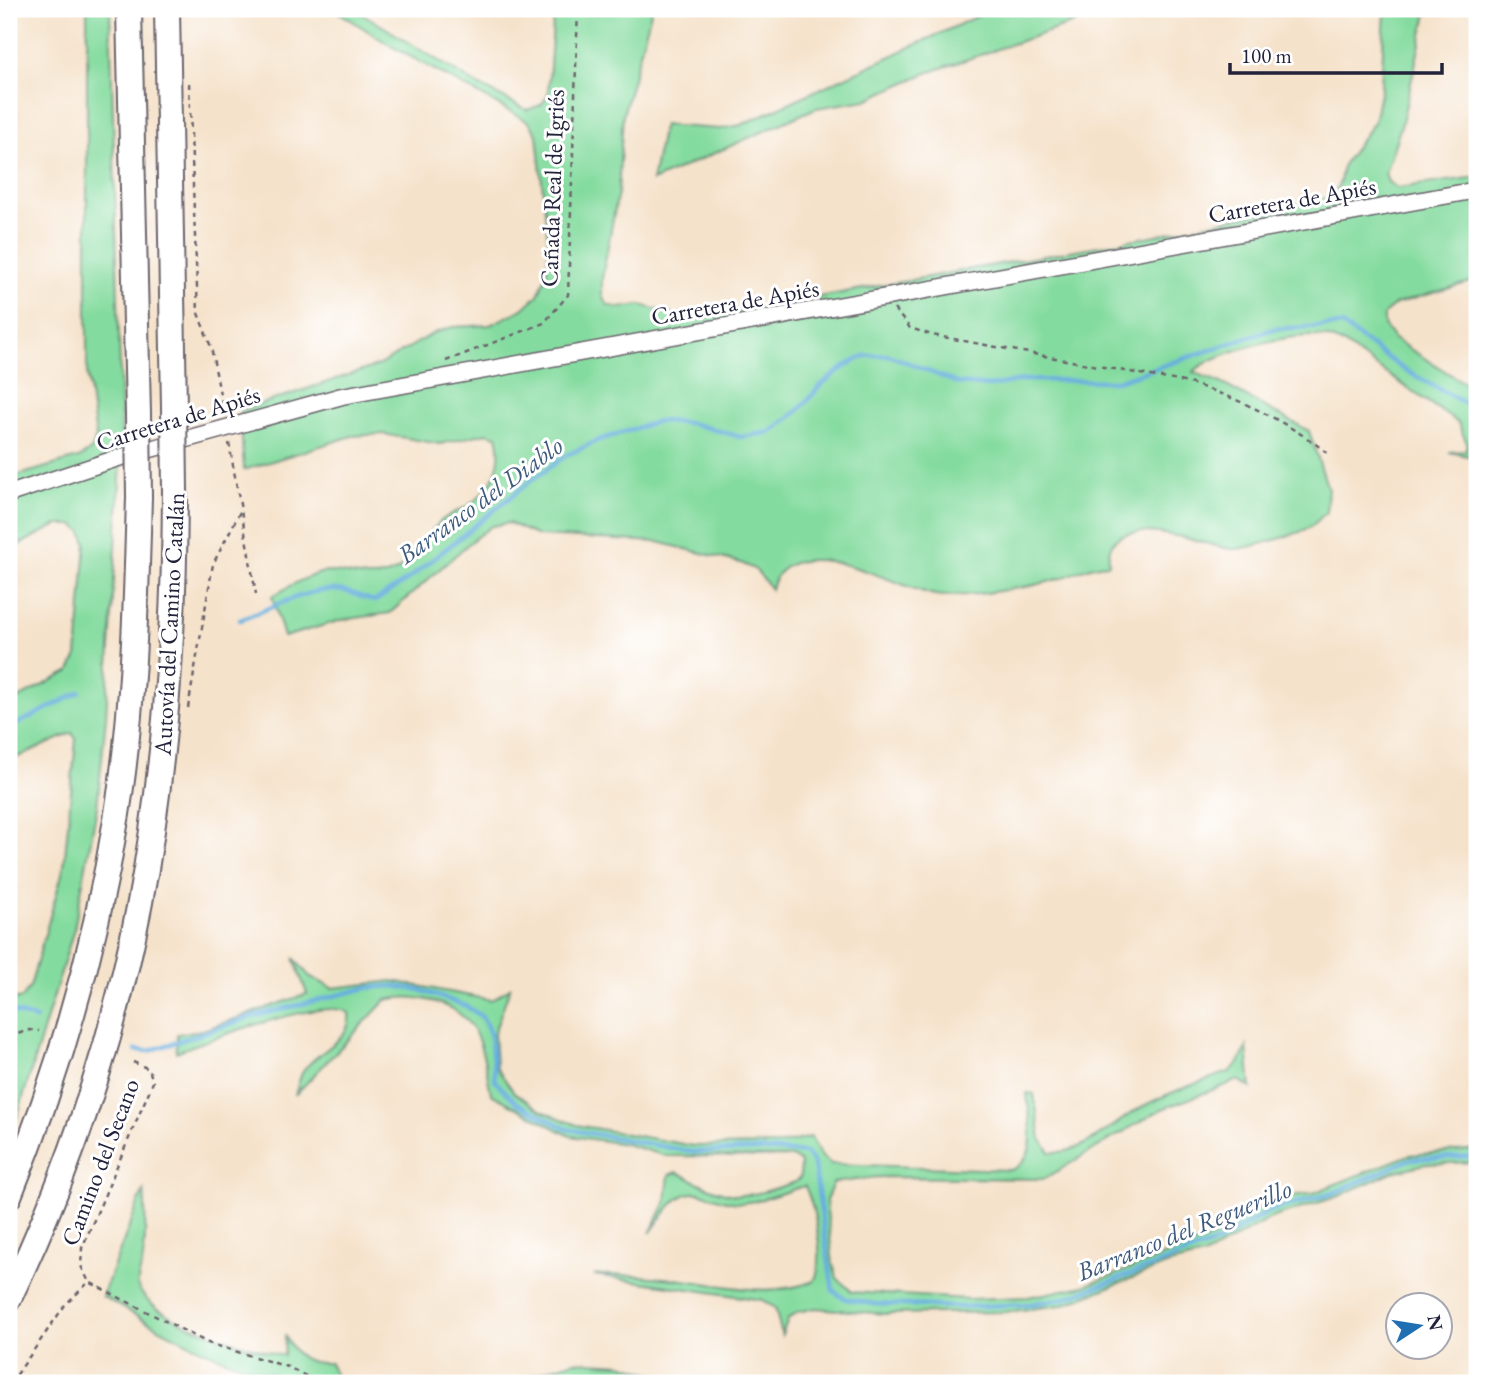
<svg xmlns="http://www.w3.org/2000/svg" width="1486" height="1392" font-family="'EB Garamond',serif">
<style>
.grass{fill:#84db9f;stroke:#537e6d;stroke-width:2}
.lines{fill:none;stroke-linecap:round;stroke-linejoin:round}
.stream{stroke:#67afde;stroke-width:4.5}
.minor-casing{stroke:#6c656d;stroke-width:19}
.highway-casing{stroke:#6c656d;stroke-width:28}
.path{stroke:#6c656d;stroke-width:2.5;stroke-dasharray:5 5;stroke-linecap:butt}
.minor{stroke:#fff;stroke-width:16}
.highway{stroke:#fff;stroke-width:24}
.highway-bridge-casing{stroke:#6c656d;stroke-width:28;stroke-linecap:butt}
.highway-bridge{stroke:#fff;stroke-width:24}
.labels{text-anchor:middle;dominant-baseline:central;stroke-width:6;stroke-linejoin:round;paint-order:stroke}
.street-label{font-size:24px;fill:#22223b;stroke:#fff}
.water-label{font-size:26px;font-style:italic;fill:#3e5a7c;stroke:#fff}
</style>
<rect width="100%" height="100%" fill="#fff"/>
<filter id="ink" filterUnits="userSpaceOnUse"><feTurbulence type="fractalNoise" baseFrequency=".0143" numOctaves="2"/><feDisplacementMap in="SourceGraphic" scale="14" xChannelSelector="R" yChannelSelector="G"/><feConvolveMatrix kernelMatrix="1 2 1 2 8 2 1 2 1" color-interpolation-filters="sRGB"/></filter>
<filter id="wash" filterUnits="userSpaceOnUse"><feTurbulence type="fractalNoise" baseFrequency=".00686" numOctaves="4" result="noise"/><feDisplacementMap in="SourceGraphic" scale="28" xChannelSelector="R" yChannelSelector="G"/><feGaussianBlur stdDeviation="1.57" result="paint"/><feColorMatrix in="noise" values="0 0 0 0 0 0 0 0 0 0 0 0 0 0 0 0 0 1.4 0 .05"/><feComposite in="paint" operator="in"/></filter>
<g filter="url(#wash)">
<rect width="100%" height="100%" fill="#f5e2ca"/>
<!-- grass -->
<g class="grass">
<polygon points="87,9 110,9 122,445 106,717 97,807 74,929 9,1144 9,1001 22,998 30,987 64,867 76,739 72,733 9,761 9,703 70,671 77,656 86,543 82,532 74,525 57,525 9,550 9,478 81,457 92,449 96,437 87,373"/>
<path d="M334 9H355L476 84 527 110 541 105 548 95 554 9H652L623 115 618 193 602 278V296L608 305 619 308 641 305 693 320 1147 237 1332 197 1340 182 1343 165 1374 122 1381 89 1385 9H1428L1401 126 1385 173 1388 182 1397 188 1477 177V280L1396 304 1384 314V325L1394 339 1477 391V458L1449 452 1465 451 1467 443 1458 423 1344 344C1338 342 1330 338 1324 337 1292 332 1217 351 1193 372L1221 383 1309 431 1328 489 1326 512C1321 517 1316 523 1310 527 1300 534 1243 550 1232 549 1203 546 1102 504 1109 564 1090 564 1075 574 1058 579 1034 587 958 599 935 595 895 587 789 524 771 589L756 570 741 563 658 542 538 536 509 523 492 526 475 538 390 613 342 620 284 637 272 596C290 587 310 572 331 572 354 573 371 583 394 572 414 562 425 536 441 521 449 514 460 511 469 505 492 489 505 463 497 436L486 433 440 444 383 434 352 436 244 470 240 411 379 365 434 333 452 327 490 325 523 309 538 295 546 276 549 249 537 135 529 122 391 46Z"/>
<polygon points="993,9 1094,9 1090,16 1071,24 924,74 866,100 816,108 652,181 663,125 720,129 741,125"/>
<path d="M294 958 309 976 332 988 393 981 491 1000 510 988 494 1033 496 1067 514 1092 542 1111 577 1125 694 1146 779 1145 811 1137 820 1155 831 1164 1011 1170C1041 1157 1029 1121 1027 1093L1034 1094 1041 1139 1050 1152C1082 1156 1114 1122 1142 1107 1169 1092 1200 1082 1229 1072L1239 1063 1247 1047 1251 1088 1239 1080 1162 1109 1044 1179 878 1177 833 1183 826 1201 833 1264 837 1278 852 1292 968 1299 1028 1297 1084 1286 1211 1238 1234 1226 1265 1200 1313 1193 1409 1155 1477 1149V1162L1426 1164 1392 1172 1339 1196 1271 1218 1204 1256 1169 1264 1062 1305 1006 1312 885 1314 815 1308 798 1312 788 1319 782 1335 775 1308 762 1300 594 1275C627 1274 658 1277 691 1281 732 1287 774 1297 814 1281 826 1260 815 1208 805 1186 785 1191 762 1202 741 1203 726 1203 717 1198 704 1194 677 1186 664 1216 650 1233L666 1202 669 1175 677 1172C730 1199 737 1202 795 1182L800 1178 801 1163 792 1157 666 1156 625 1144 570 1136 491 1094C487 1074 483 1043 471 1026 454 1001 413 993 386 1000L295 1095C297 1088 299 1080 302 1073 314 1051 353 1042 349 1013 327 996 205 1041 176 1052L177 1034 203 1030 307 994Z"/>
<path d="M144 1189C146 1212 146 1236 143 1259 142 1267 137 1277 138 1285 146 1321 253 1347 284 1356L285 1335C295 1357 306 1364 330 1363L339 1383C253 1383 175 1338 102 1296Z"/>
<polygon points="574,1361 622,1364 683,1383 508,1383"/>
</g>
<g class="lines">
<!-- stream -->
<g class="stream">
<path d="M240 620C272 609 309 585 344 591 354 593 364 599 375 601L406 581 533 479 567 455 599 440 659 421 690 423 741 437 771 432 799 410 822 384 847 365 865 356 889 355 957 383 990 386 1023 380 1117 381 1273 329 1342 325 1403 369 1468 405 1477 415"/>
<polyline points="9,728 80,692"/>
<polyline points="9,1011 36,1019"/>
<polyline points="136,1050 149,1051 251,1017 366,988 394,986 420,990 466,1006 482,1017 490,1033 495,1081 517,1103 567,1129 693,1152 763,1150 806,1153 814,1165 833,1291 846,1299 874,1304 963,1307 1031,1304 1066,1298 1218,1242 1269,1211 1333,1193 1411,1159 1477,1156"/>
</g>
</g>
</g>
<g filter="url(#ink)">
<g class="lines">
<defs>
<polyline id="minor" points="9,494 118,458 342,396 1477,190"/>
<g id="highway">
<polyline points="129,9 138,414"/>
<polyline points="167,9 174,407"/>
<path d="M9 1196C59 1073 96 946 117 814 134 709 136 603 139 497"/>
<path d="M9 1298C137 1032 174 783 175 491"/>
</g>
</defs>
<!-- minor casing -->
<use href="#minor" class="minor-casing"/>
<!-- highway casing -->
<use href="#highway" class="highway-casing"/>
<!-- path -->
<g class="path">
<polyline points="189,83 198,313 211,347 224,415"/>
<path d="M894 309 910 328 932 335 1189 383C1239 398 1288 422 1329 454"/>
<polyline points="446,361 544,323 568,295 578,9"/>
<polyline points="229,443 256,594"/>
<polyline points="188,708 213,564 241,510"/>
<polyline points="9,1037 29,1030 39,1031"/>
<polyline points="133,1062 149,1069 153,1082 82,1248 81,1266 89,1282 208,1343 288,1367 320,1383"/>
<polyline points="11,1383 65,1305 89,1282"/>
</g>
<!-- minor -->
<use href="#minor" class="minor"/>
<!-- highway -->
<use href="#highway" class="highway"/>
<defs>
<g id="highway-bridge">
<polyline points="174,407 175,491"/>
<polyline points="138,414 139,497"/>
</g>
</defs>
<!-- highway-bridge casing -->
<use href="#highway-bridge" class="highway-bridge-casing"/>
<!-- highway-bridge -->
<use href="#highway-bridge" class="highway-bridge"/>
</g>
</g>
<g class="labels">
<!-- street labels -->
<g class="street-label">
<text transform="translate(552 188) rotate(-88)">Cañada Real de Igriés</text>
<text transform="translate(1292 200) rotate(-10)">Carretera de Apiés</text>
<text transform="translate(735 302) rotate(-10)">Carretera de Apiés</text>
<text transform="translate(178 418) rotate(-17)">Carretera de Apiés</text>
<text transform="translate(169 624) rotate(-87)">Autovía del Camino Catalán</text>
<text transform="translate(100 1162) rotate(-69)">Camino del Secano</text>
</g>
<!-- water labels -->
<g class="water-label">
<text transform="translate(480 500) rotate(-36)">Barranco del Diablo</text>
<text transform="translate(1184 1230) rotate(-22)">Barranco del Reguerillo</text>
</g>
</g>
<!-- margin -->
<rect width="1486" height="1392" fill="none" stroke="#fff" stroke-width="35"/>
<!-- north arrow -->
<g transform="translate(1419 1326) rotate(78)"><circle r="33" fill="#ffffff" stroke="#a7a7b1" stroke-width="2"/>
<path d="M0-5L12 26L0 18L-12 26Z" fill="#1f6fb2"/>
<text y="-10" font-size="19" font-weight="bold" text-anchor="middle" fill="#22223b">N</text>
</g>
<!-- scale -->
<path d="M1230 63v10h212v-10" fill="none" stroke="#22223b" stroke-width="3.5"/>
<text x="1241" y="63" font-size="21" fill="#22223b" stroke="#ffffff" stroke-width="5" paint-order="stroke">100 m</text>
</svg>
